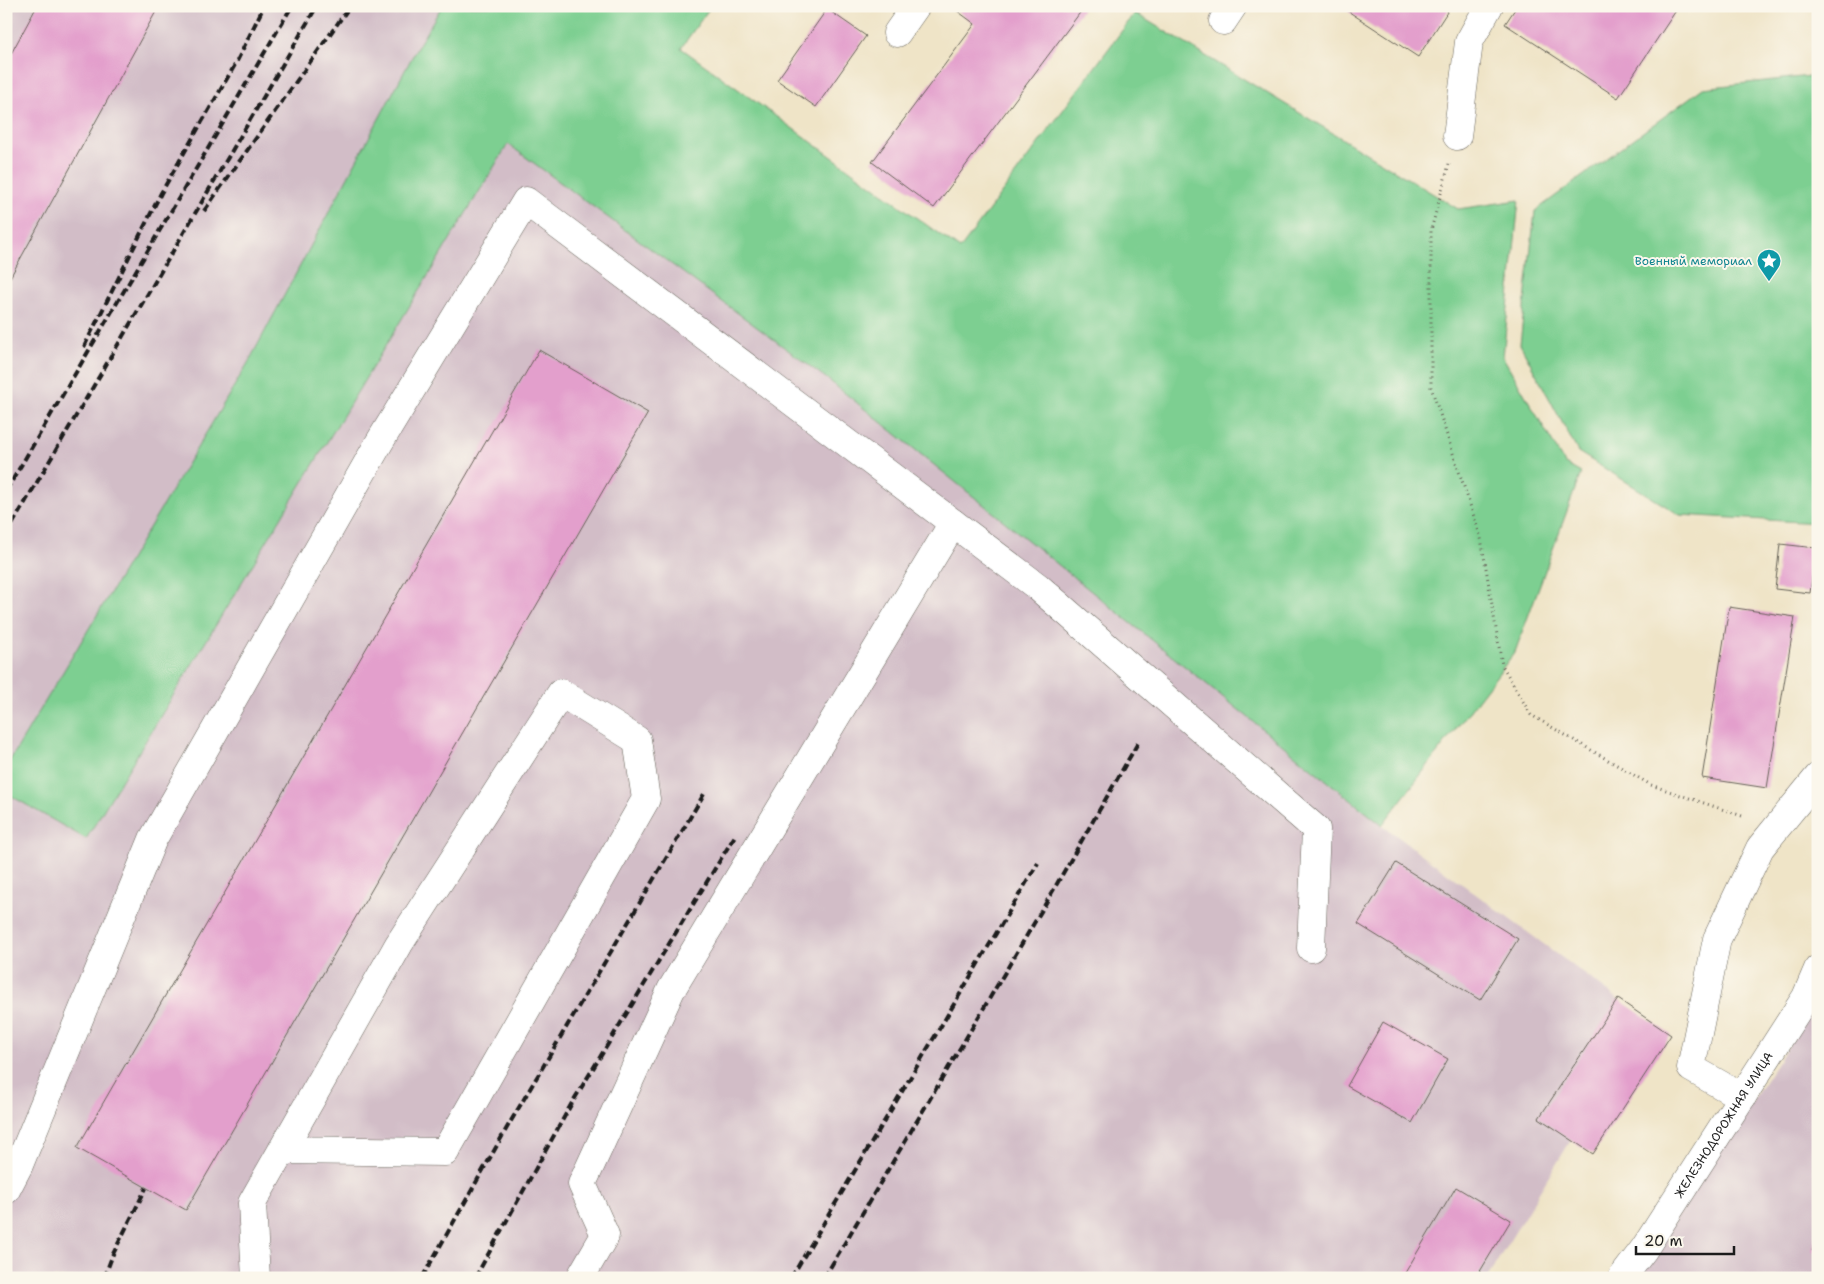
<svg xmlns="http://www.w3.org/2000/svg" width="1824" height="1284" font-family="'Shantell Sans',sans-serif">
<style>
.industrial{fill:#d2bdc7}
.green{fill:#7dcf91;stroke:#4c7656}
.building{fill:#e39fcc}
.lines{fill:none;stroke-linecap:round;stroke-linejoin:round}
.minor-casing{stroke:#666258;stroke-width:29}
.path{stroke:#666258;stroke-width:3;stroke-dasharray:1 4;stroke-linecap:butt}
.minor{stroke:#fff;stroke-width:28}
.rail{stroke:#1c1c1c;stroke-width:4;stroke-dasharray:8 4;stroke-linecap:butt}
.labels{text-anchor:middle;dominant-baseline:central;stroke-width:4;stroke-linejoin:round;paint-order:stroke}
.culture-label{font-size:12px;fill:#0d838f;stroke:#fbf7ec;text-anchor:end}
.street-label{font-size:12px;fill:#1c1c1c;stroke:#fbf7ec}
</style>
<rect width="100%" height="100%" fill="#fbf7ec"/>
<filter id="ink" filterUnits="userSpaceOnUse"><feTurbulence type="fractalNoise" baseFrequency=".02" numOctaves="2"/><feDisplacementMap in="SourceGraphic" scale="10" xChannelSelector="R" yChannelSelector="G"/><feConvolveMatrix kernelMatrix="1 2 1 2 8 2 1 2 1" color-interpolation-filters="sRGB"/></filter>
<filter id="wash" filterUnits="userSpaceOnUse"><feTurbulence type="fractalNoise" baseFrequency=".0096" numOctaves="4" result="noise"/><feDisplacementMap in="SourceGraphic" scale="20" xChannelSelector="R" yChannelSelector="G"/><feGaussianBlur stdDeviation="1.12" result="paint"/><feColorMatrix in="noise" values="0 0 0 0 0 0 0 0 0 0 0 0 0 0 0 0 0 1.4 0 .05"/><feComposite in="paint" operator="in"/></filter>
<g filter="url(#wash)">
<rect width="100%" height="100%" fill="#efe4c7"/>
<!-- industrial -->
<g class="industrial">
<polygon points="6,6 442,6 418,46 248,363 6,767"/>
<polygon points="508,144 826,378 1382,825 1618,999 1671,1035 1593,1154 1571,1140 1487,1278 6,1278 6,793 86,839"/>
<polygon points="1818,1001 1818,1278 1636,1278"/>
</g>
<!-- green -->
<g class="green">
<polygon points="442,6 711,6 681,48 960,249 1135,13 1458,209 1519,200 1503,357 1565,464 1581,473 1515,652 1382,825 826,378 508,144 86,839 6,793 6,767 248,363 418,46"/>
<polygon points="1818,75 1818,523 1680,515 1578,452 1520,344 1535,211 1703,88"/>
</g>
<g id="blocks">
<!-- building -->
<g class="building">
<polygon points="37,6 159,6 6,285 6,63"/>
<polygon points="959,6 1085,6 934,208 872,162 975,24 956,10"/>
<polygon points="1340,6 1451,6 1418,57"/>
<polygon points="1517,6 1679,6 1618,98 1505,24"/>
<polygon points="827,9 866,36 816,107 777,80"/>
<polygon points="539,350 648,413 186,1210 77,1148"/>
<polygon points="1780,544 1816,548 1810,593 1775,589"/>
<polygon points="1729,607 1795,617 1767,788 1702,778"/>
<polygon points="1396,863 1518,939 1480,1000 1358,924"/>
<polygon points="1618,999 1671,1035 1593,1154 1539,1118"/>
<polygon points="1383,1022 1448,1059 1412,1123 1347,1086"/>
<polygon points="1456,1187 1511,1220 1476,1278 1402,1278"/>
<polygon points="1817,1230 1818,1230 1818,1252 1812,1251"/>
</g>
</g>
</g>
<g filter="url(#ink)">
<use href="#blocks" fill-opacity="0" stroke="#666258" stroke-width="1"/>
<g class="lines">
<defs>
<g id="minor">
<polyline points="1223,21 1233,6"/>
<polyline points="897,33 916,6"/>
<polyline points="1457,136 1469,42 1489,6"/>
<polyline points="1742,1097 1691,1068 1717,939 1760,848 1818,777"/>
<polyline points="6,1190 19,1165 153,839 379,443 526,201 1038,587 1316,829 1311,948"/>
<polyline points="256,1278 252,1203 399,944 561,693 637,740 646,799 445,1152 282,1150"/>
<polyline points="580,1278 605,1235 582,1184 671,990 953,523"/>
<path id="s1" d="M1622 1278 1644 1249 1806 997 1818 969"/>
</g>
</defs>
<!-- minor casing -->
<use href="#minor" class="minor-casing"/>
<!-- path -->
<polyline class="path" points="1449,164 1431,230 1431,387 1481,538 1502,665 1531,715 1651,785 1745,817"/>
<!-- minor -->
<use href="#minor" class="minor"/>
<!-- rail -->
<g class="rail">
<polyline points="204,211 350,6"/>
<polyline points="84,347 161,193 236,63 264,6"/>
<polyline points="6,491 292,6"/>
<polyline points="6,535 317,6"/>
<polyline points="104,1278 113,1254 146,1188"/>
<polyline points="422,1278 508,1126 704,794"/>
<polyline points="475,1278 572,1103 736,834"/>
<polyline points="791,1278 1038,863"/>
<polyline points="824,1278 1043,908 1139,741"/>
</g>
</g>
</g>
<!-- icons -->
<defs>
<symbol id="sight-pin" viewBox="-11 -11 22 30"><path d="M0 17L-7.5 6A9.5 9.5 0 1 1 7.5 6Z" fill="#0f9aa8" stroke="#fbf7ec"/><path d="M0-6L1.8-2.2L6-1.7L2.9 1.2L3.7 5.4L0 3.3L-3.7 5.4L-2.9 1.2L-6-1.7L-1.8-2.2Z" fill="#fff"/></symbol>
</defs>
<g fill-rule="evenodd">
<use href="#sight-pin" x="1755" y="247" width="28" height="38"/>
</g>
<g class="labels">
<!-- culture labels -->
<g class="culture-label">
<text x="1752" y="261">Военный мемориал</text>
</g>
<!-- street labels -->
<g class="street-label">
<text stroke="none"><textPath href="#s1" startOffset="184">ЖЕЛЕЗНОДОРОЖНАЯ УЛИЦА</textPath></text>
</g>
</g>
<!-- margin -->
<rect width="1824" height="1284" fill="none" stroke="#fbf7ec" stroke-width="25"/>
<!-- scale -->
<path d="M1636 1246v8h98v-8" fill="none" stroke="#1c1c1c" stroke-width="2.5"/>
<text x="1644" y="1246" font-size="15" fill="#1c1c1c" stroke="#fbf7ec" stroke-width="4" paint-order="stroke">20 m</text>
</svg>
